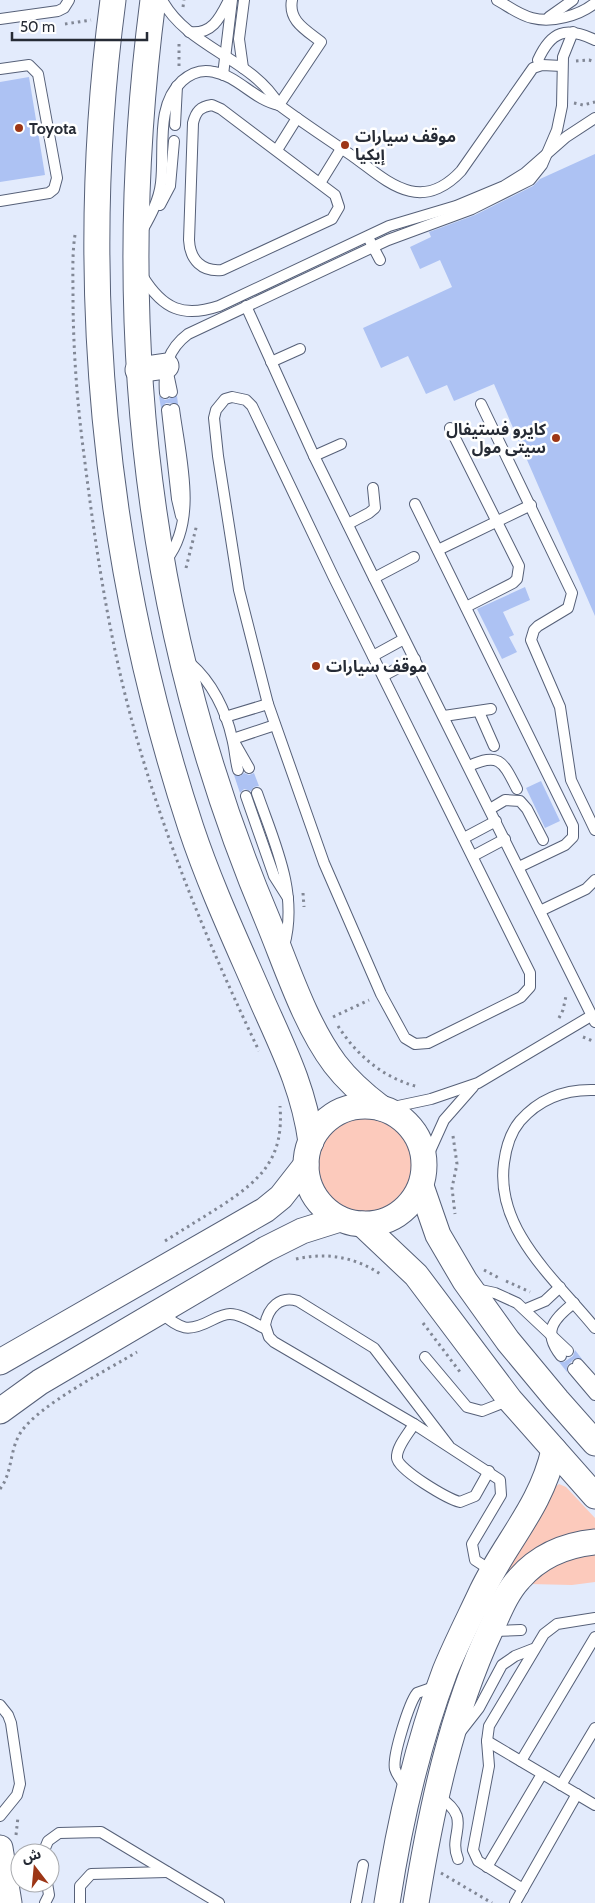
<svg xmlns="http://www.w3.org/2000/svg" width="595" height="1903" font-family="Cabin,'Noto Sans Arabic',sans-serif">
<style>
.green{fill:#fccabc}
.building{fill:#adc2f3}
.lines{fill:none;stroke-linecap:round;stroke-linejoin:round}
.service-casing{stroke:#566078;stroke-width:12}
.tertiary-casing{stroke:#566078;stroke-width:27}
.path{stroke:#818795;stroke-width:3;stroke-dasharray:2.5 4;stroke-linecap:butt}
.service{stroke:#fff;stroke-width:10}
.tertiary{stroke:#fff;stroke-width:25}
.poi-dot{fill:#9d3616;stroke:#fff;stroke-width:2}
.labels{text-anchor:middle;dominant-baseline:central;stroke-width:5;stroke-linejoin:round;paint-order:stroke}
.poi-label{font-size:16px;font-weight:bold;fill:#262b35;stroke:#fff;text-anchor:start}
</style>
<rect width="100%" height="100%" fill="#e3ebfc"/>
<!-- green -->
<g class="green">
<circle cx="366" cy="1166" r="48"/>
<polygon points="559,1484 566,1487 595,1518 595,1537 498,1592 503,1566 555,1487"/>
<polygon points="595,1550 595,1582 572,1585 529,1584 543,1565"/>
</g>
<!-- building -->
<g class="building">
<polygon points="29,77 45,175 0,182 0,82"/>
<polygon points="595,154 595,616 494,384 454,401 447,385 426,394 408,356 381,368 363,328 452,287 440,260 420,269 410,247 431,237 429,232 475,215 533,186 540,179"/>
<polygon points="159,396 165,400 177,396 178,404 166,403 161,408"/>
<polygon points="525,587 530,600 503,612 514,635 509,637 517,652 502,659 477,609"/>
<polygon points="244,773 249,775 254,773 259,786 254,787 251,791 244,789 240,793 234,775 240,776"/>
<polygon points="541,781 560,821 545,828 526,788"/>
<polygon points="575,1350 582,1359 574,1359 567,1366 567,1372 559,1362 564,1362 573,1356"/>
</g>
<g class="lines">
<defs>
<g id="service">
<path d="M162 0C188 48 252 58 279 105"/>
<path d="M497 0C508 6 519 15 532 18 552 23 579 16 595 3"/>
<polyline points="549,17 573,0"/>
<polyline points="0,19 58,11 64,8 69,0"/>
<path d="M189 32C212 35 220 18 229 0"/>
<path d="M540 65 538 60C551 31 566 26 595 40"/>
<polyline points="243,68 239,39 244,0"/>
<polyline points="0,69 29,65 38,74 57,178 54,189 49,193 0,201"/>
<polyline points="223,75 232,0"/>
<path d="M212 105 221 109 335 195 339 207 332 219 222 270C202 272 190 260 189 240L193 123C196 111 200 107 212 105Z"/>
<path d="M279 105 321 42C306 30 288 21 292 0"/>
<polyline points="175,125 177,86"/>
<polyline points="277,150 297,118"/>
<polyline points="320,183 341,149"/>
<polyline points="160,205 170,186 174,141"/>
<path d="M143 229C151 215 159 200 161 183 165 149 155 106 182 81 191 73 202 69 214 72 238 76 254 100 279 105 303 123 329 140 354 157 371 169 389 186 410 191 430 196 448 185 461 171L533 68 542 65 562 66"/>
<polyline points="370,241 380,260"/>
<path d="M143 277C163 309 183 318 219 306L389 226 456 206 504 186 525 173 566 137 595 118"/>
<polyline points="246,306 314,456 374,578 595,1022"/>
<polyline points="271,362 300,349"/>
<polyline points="168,373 172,392"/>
<path d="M165 393C163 368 168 349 188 334L388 240 472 209 530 180 542 165 557 130 562 106 563 57 573 32"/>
<polygon points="232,397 246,400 252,406 334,578 530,973 530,987 521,997 428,1043 415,1044 405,1038 381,994 324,863 268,704 239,590 218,456 214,418 216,410 225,399"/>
<polyline points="481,404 572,593 568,608 538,626 534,630 531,640 560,707 571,780 595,830"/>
<polyline points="167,410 177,499 181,516"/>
<polyline points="450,428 519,566 517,579 513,583 466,607"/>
<polyline points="314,456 341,444"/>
<polyline points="415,504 573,826 573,837 565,845 519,867"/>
<polyline points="348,524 369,513 375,508 373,488"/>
<polyline points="438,550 531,505"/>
<path d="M167 559C198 519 180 456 174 409"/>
<polyline points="374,578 414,557"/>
<polyline points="373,656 404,639"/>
<path d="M190 663C212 682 226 711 232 738 235 749 235 759 238 770"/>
<polyline points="383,676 415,659"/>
<polyline points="479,712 494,746"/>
<polyline points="444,716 491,709"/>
<polyline points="225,717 268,704"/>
<polyline points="233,739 275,725"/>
<polyline points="233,740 249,768"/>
<path d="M469 766C500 752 503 762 517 789"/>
<path d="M257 793C274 842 299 893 284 946"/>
<polyline points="246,796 274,876 288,898"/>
<polyline points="490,809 505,800 520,801 527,809 543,840"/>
<polyline points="464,838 496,821"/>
<polyline points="473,856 505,839"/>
<polyline points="540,911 586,889 595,880"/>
<path d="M595 1090C566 1089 540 1098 520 1121 510 1133 506 1147 504 1163 495 1230 556 1280 595 1328"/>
<polyline points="384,1109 431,1099 478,1083 591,1016"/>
<polyline points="425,1162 444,1120 473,1087"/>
<polyline points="476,1289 495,1293 517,1303 568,1351"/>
<polyline points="526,1309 545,1301 560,1287"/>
<path d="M161 1313C181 1329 187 1333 212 1320 218 1317 224 1314 230 1314 242 1314 255 1324 266 1329"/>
<path d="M561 1356C542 1332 553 1319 574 1303"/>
<polyline points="425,1357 467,1407 482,1411 510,1400"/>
<polyline points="578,1364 595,1383"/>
<polyline points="573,1369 595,1395"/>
<path d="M414 1424C409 1433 396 1447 397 1458 398 1470 448 1499 460 1502L475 1496 489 1471"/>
<path d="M449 1446 374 1348 298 1301C280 1295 268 1308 265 1325L269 1337 274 1342 414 1424 500 1480 501 1495 472 1544 475 1560 492 1571"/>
<polyline points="493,1631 521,1630"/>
<polyline points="0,1705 8,1715 11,1723 20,1784 17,1795 0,1816"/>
<polyline points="461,1731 479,1708 502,1665 515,1656 533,1649"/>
<polyline points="487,1741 595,1805"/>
<polyline points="521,1761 595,1637"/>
<polyline points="561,1785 595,1728"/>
<path d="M407 1789C403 1782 397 1776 395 1769 392 1757 409 1703 417 1693L437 1686"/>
<path d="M438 1796C475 1820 447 1833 458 1859"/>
<polyline points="43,1853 48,1841 59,1833 101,1832 219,1903"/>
<polyline points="487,1867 542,1774"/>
<polyline points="523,1889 478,1861 473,1850 489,1766 487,1741 489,1726 544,1634 557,1624 595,1618"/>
<polyline points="45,1903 49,1895 47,1883"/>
<polyline points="80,1903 80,1886 91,1874 167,1872"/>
<polyline points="356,1903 363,1865"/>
<polyline points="515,1903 577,1794"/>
</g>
<g id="tertiary">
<path d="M113 0C76 278 103 561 191 828 211 888 238 945 263 1003 284 1050 304 1090 311 1142"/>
<path d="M153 0C112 316 143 626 268 921 287 967 305 1024 335 1064 348 1081 364 1095 381 1108"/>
<polyline points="138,370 166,366"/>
<circle cx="365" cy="1165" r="59"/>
<polyline points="421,1186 438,1235 465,1281 508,1341 557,1400 595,1443"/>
<polyline points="362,1224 416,1275 510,1400 595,1496"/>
<polyline points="0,1362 265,1210 281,1197 306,1165"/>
<polyline points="0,1411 40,1382 266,1249 302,1231 340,1219"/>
<polyline points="0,1848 9,1903"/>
<path d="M387 1903C399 1825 417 1745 445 1671 456 1644 470 1617 482 1591 506 1541 541 1507 554 1450"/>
<path d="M416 1903C431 1811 451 1714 491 1629 499 1612 506 1593 519 1579 539 1556 565 1545 595 1542"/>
</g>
</defs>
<!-- service casing -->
<use href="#service" class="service-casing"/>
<!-- tertiary casing -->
<use href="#tertiary" class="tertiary-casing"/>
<!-- path -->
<g class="path">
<polyline points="183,7 184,0"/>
<polyline points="65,24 91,20"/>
<polyline points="576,61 589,60 595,62"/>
<polyline points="179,66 179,41"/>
<polyline points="574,103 583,105 595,102"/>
<path d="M75 235C72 254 73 274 73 294 73 348 77 402 84 455 96 551 110 646 137 739 168 848 211 950 259 1051"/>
<polyline points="186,568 197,524"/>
<polyline points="303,893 304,907"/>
<polyline points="333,1017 369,1000"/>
<polyline points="559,1018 563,1010 566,996"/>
<path d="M338 1026C357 1056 385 1079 419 1087"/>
<polyline points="583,1037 595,1042"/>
<polyline points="453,1136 457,1164 452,1188 455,1214"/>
<path d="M165 1241C184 1229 202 1218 221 1206 262 1179 284 1158 280 1106"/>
<path d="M296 1259C328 1252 355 1257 382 1275"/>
<polyline points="484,1270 501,1279"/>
<polyline points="506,1281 530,1292"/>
<polyline points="423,1323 460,1372"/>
<path d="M0 1489C13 1472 9 1450 21 1432 39 1405 107 1370 137 1352"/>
<polyline points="16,1835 18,1817"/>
<polyline points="441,1873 492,1903"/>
</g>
<!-- service -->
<use href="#service" class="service"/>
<!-- tertiary -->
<use href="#tertiary" class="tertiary"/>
</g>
<!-- markers -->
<g class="poi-dot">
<circle cx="19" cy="128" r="5"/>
<circle cx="345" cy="145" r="5"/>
<circle cx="556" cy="438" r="5"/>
<circle cx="316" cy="666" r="5"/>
</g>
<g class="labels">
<!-- poi labels -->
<g class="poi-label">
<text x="29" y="128">Toyota</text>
<text x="355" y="136">موقف سيارات<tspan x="355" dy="18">إيكيا</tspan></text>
<text x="546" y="429" text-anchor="end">كايرو فستيفال<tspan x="546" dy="18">سيتى مول</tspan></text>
<text x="326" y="666">موقف سيارات</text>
</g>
</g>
<!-- north arrow -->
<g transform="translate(35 1868) rotate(344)"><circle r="24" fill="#ffffff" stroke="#a8aaae"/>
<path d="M0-4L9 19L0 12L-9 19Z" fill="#9d3616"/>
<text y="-8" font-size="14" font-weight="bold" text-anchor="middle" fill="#262b35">ش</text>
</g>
<!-- scale -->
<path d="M12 32v8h135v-8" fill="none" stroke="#262b35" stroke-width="2.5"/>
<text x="20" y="32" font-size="15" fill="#262b35" stroke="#ffffff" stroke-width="4" paint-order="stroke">50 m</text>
</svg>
